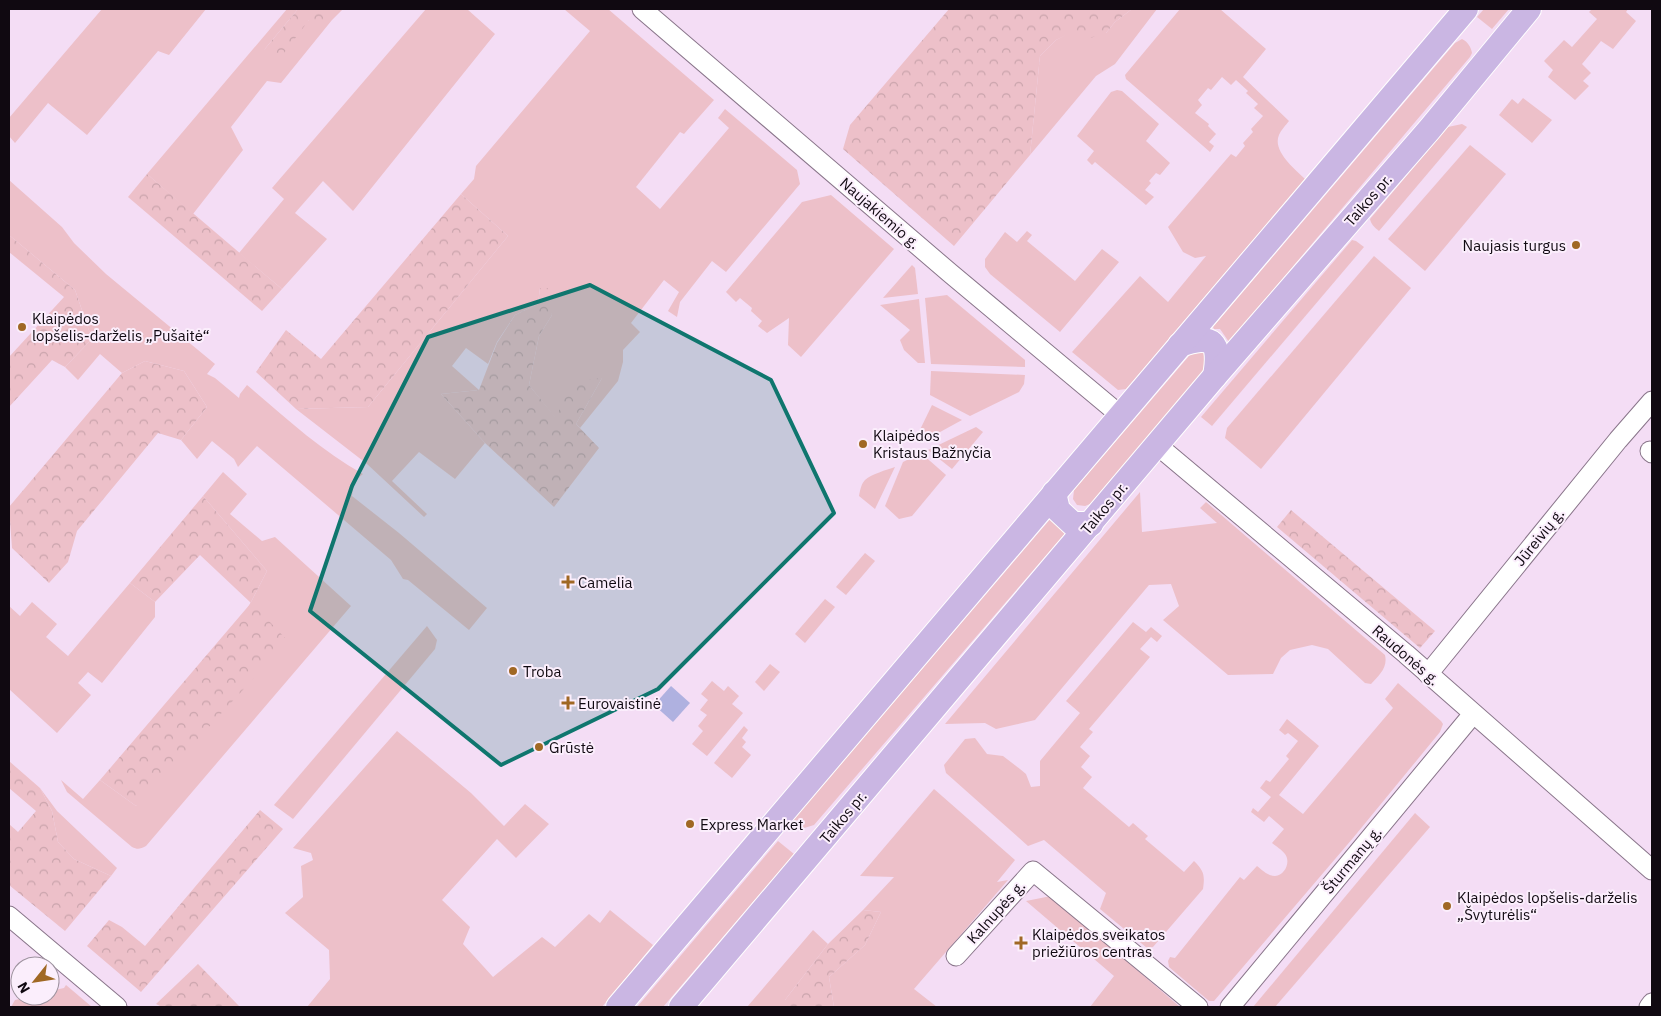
<svg xmlns="http://www.w3.org/2000/svg" width="1661" height="1016" font-family="'IBM Plex Sans',sans-serif">
<style>
.green{fill:#edc0c9}
.forest{fill:url(#forest-crowns)}
.water{fill:#afb1e0}
.lines{fill:none;stroke-linecap:round;stroke-linejoin:round}
.minor-casing{stroke:#89758a;stroke-width:21}
.major-casing{stroke:#fff;stroke-width:26}
.minor{stroke:#fff;stroke-width:19}
.major{stroke:#cab6e3;stroke-width:24}
.marked{fill:#0f766e;fill-opacity:0.2;stroke:#0f766e;stroke-width:4;stroke-linejoin:round}
.poi-dot{fill:#a06824;stroke:#fbeefc;stroke-width:2}
.labels{text-anchor:middle;dominant-baseline:central;stroke-width:4;stroke-linejoin:round;paint-order:stroke}
.street-label{font-size:15px;fill:#100911;stroke:#fbeefc}
.poi-label{font-size:15px;fill:#100911;stroke:#fbeefc;text-anchor:start}
</style>
<defs>
<pattern id="forest-crowns" width="20" height="18" patternUnits="userSpaceOnUse" patternTransform="scale(1.25)"><rect width="20" height="18" fill="#edc0c9"/><path d="M2 6a3 3 0 1 1 6 0M12 15a3 3 0 1 1 6 0" fill="none" stroke="#caa4ac"/></pattern>
</defs>
<rect width="100%" height="100%" fill="#f4ddf5"/>
<!-- green -->
<g class="green">
<polygon points="102,9 206,9 169,55 158,51 87,135 48,103 15,143 9,136 9,118"/>
<polygon points="287,9 298,9 264,50 309,20 332,20 281,83 267,81 231,127 243,150 193,214 147,174"/>
<polygon points="426,9 467,9 495,34 353,211 323,181 295,213 327,239 282,289 239,253 284,199 272,188"/>
<polygon points="564,9 608,9 714,100 684,134 680,132 636,187 660,209 729,128 718,118 725,109 797,170 800,184 726,272 712,261 680,302 677,317 668,311 679,292 664,280 631,323 640,332 623,350 623,362 618,381 580,428 576,424 602,378 556,419 529,385 539,336 552,315 540,288 538,304 515,315 497,342 488,364 466,348 452,366 479,390 441,394 485,443 455,479 419,452 392,481 427,514 424,517 367,464 296,409 368,407 508,236 461,194 474,179 476,166 590,31"/>
<polygon points="1132,9 1157,9 1115,64 1096,76 1030,155 1040,56 1056,40 1071,32 1106,33 1115,22"/>
<path d="M1180 9H1220L1266 49 1243 77 1289 121C1286 125 1281 130 1279 135 1272 151 1295 169 1305 179L1126 389 1118 390 1072 352 1140 276 1168 302 1206 256 1195 258 1183 252 1168 227 1231 154 1236 157 1245 146 1243 143 1253 132 1251 129 1263 116 1254 108 1258 104 1246 93 1248 91 1236 80 1231 85 1222 77 1211 90 1208 88 1198 100 1202 105 1195 113 1209 124 1208 126 1216 134 1209 142 1214 146 1210 152 1126 79 1125 75Z"/>
<polygon points="1484,9 1509,9 1492,29 1477,17"/>
<polygon points="1592,9 1628,9 1626,12 1636,21 1613,49 1601,41 1582,64 1591,73 1583,81 1589,86 1575,100 1548,77 1553,70 1544,61 1564,40 1572,47 1597,19 1589,12"/>
<path d="M1462 39C1468 42 1471 47 1472 53L1470 57 1229 342 1220 329H1214L1213 327 1455 43Z"/>
<polygon points="1117,90 1122,91 1159,124 1146,141 1170,163 1160,175 1156,173 1149,181 1151,183 1145,190 1154,197 1146,205 1095,162 1092,165 1087,160 1094,151 1077,136 1111,92"/>
<polygon points="1523,98 1552,120 1532,143 1499,115 1512,99 1518,104"/>
<path d="M1462 124 1467 127 1379 231C1374 227 1371 224 1370 219L1448 127Z"/>
<polygon points="1470,145 1506,174 1425,271 1388,239"/>
<path d="M9 180 62 227 74 243 106 274 215 364 207 374 215 378 239 398 240 394 247 385C285 417 320 450 363 474 354 481 353 486 352 496L399 533 487 608 469 630 408 580 403 579 391 560 257 446 238 467 234 459 212 441 197 459 181 440 207 407 184 371 145 361 122 373 100 354 78 380 65 367 92 339 75 290 9 235Z"/>
<polygon points="831,195 894,249 801,357 788,345 789,318 767,333 758,326 762,321 751,311 752,308 740,298 736,302 726,292 802,202"/>
<polygon points="1027,231 1032,235 1027,241 1075,281 1102,249 1119,262 1060,332 990,274 985,267 985,259 1005,232 1017,242"/>
<polygon points="1352,240 1356,241 1364,247 1212,426 1201,417"/>
<polygon points="1374,256 1411,288 1261,469 1225,438 1227,428"/>
<polygon points="912,265 915,268 918,294 883,298"/>
<polygon points="947,295 1025,360 1025,367 931,364 925,298"/>
<polygon points="919,299 925,363 918,363 904,350 900,340 910,330 880,305"/>
<polygon points="1203,351 1209,359 1204,371 1090,504 1085,506 1077,505 1073,499 1074,490 1189,356 1193,353"/>
<polygon points="931,371 1025,375 1024,384 1019,392 970,416 930,395"/>
<polygon points="932,405 962,420 920,443 915,440"/>
<polygon points="976,427 983,432 952,469 928,450"/>
<polygon points="921,453 946,475 912,516 899,519 885,506 903,462"/>
<path d="M895 467 875 509 859 496C860 491 861 484 865 480 872 474 886 470 895 467Z"/>
<path d="M223 472 247 494 230 514 262 541 275 537 351 606 146 846C140 849 138 850 132 847L67 792 61 780 83 799 100 780 136 806 251 602 267 571 203 496Z"/>
<path d="M1140 492 1142 532 1217 523 1200 508 1206 502 1385 655C1388 668 1379 675 1371 684L1365 683 1328 649 1312 645 1290 650 1281 658 1273 674 1228 675 1163 620 1179 606 1171 584 1149 585 1035 720 996 729 985 723 945 724Z"/>
<polygon points="1052,517 1057,525 1067,531 814,825 801,829 793,820"/>
<polygon points="865,553 875,561 846,595 836,587"/>
<polygon points="130,583 155,602 155,617 102,683 88,672 78,683 91,695 57,733 9,689 9,606 20,616 32,602 57,624 46,637 68,656"/>
<polygon points="825,599 835,607 805,643 795,634"/>
<path d="M1133 622 1146 632 1151 627 1162 636 1157 642 1151 637 1140 649 1150 657 1089 729 1093 732 1080 747 1090 756 1081 767 1092 777 1083 788 1129 827 1133 823 1148 836 1145 839 1184 872 1194 861C1204 871 1205 875 1203 889L1153 947 1147 948 1100 909 1106 893 1044 840 1028 846 946 773 944 765 965 739 975 738 987 754 1003 756 1020 769 1026 774 1031 787 1040 786V761L1080 713 1066 701Z"/>
<polygon points="427,626 437,640 435,649 293,819 274,805"/>
<polygon points="770,664 780,672 764,691 755,682"/>
<polygon points="712,681 724,691 728,686 739,696 732,704 743,713 707,756 692,744 703,731 698,726 707,715 700,710 708,700 701,694"/>
<path d="M1398 683 1441 721 1443 724 1440 732 1353 838 1214 1001H1209L1169 967 1168 961 1170 957 1175 958 1240 877 1244 880 1257 866C1262 870 1268 876 1275 876 1285 875 1291 862 1285 854 1282 850 1276 846 1272 843L1284 829 1269 816 1264 822 1251 812 1253 808 1258 812 1271 797 1260 788 1266 780 1270 782 1289 759 1286 756 1298 741 1288 733 1285 735 1279 730 1287 719 1319 746 1279 795 1303 814 1393 708 1385 699Z"/>
<polygon points="744,726 748,730 742,738 746,742 742,747 751,755 732,778 714,763"/>
<polygon points="397,731 471,793 504,826 525,804 549,824 516,858 497,839 442,900 470,927 463,944 493,977 542,937 555,947 589,914 600,923 610,910 653,945 602,1007 307,1007 330,979 329,950 285,913 303,897 301,866 313,860 311,853 293,848"/>
<polygon points="40,788 57,811 117,868 111,876 74,859 58,842 52,811"/>
<polygon points="934,789 1015,860 997,882 1008,880 914,989 937,1007 834,1007 829,977 865,945 881,912 863,910 894,877 860,876"/>
<polygon points="1415,813 1430,827 1275,1007 1253,1007"/>
<polygon points="778,841 794,854 663,1007 637,1007"/>
<polygon points="1051,896 1180,1007 1090,1007 1114,976 1026,901"/>
<polygon points="813,930 828,944 785,1000 785,1007 747,1007"/>
<polygon points="66,985 92,1007 11,1007 15,1000 32,996 50,996 50,991 64,988"/>
</g>
<!-- forest -->
<g class="forest">
<polygon points="298,9 343,9 332,20 309,20 278,61 264,50"/>
<polygon points="949,9 1132,9 1115,22 1106,33 1087,39 1071,33 1056,40 1040,56 1030,155 954,246 843,149 850,125"/>
<polygon points="147,174 282,289 262,311 128,197"/>
<polygon points="461,194 508,236 368,407 296,409 256,372 286,330 321,359"/>
<polygon points="9,235 75,290 92,339 65,367 52,360 9,407 9,357 64,297 9,252"/>
<polygon points="540,288 548,288 552,315 539,336 529,385 556,418 571,381 602,378 576,424 599,448 554,507 485,443 441,394 479,390 497,343 515,315 538,304"/>
<polygon points="145,361 184,371 207,407 181,440 158,433 77,531 68,562 49,583 12,548 9,507 122,373"/>
<polygon points="203,496 267,571 251,602 288,641 136,806 100,780 251,603 200,555 155,602 130,583"/>
<polygon points="1291,510 1435,631 1420,648 1277,527"/>
<polygon points="9,761 40,788 52,811 58,842 74,859 111,876 65,931 9,885 9,824 18,832 36,811 9,788"/>
<polygon points="260,810 283,829 141,992 87,946 109,920 122,927 145,946"/>
<polygon points="863,910 881,912 865,945 829,977 834,1007 785,1007 785,1000 828,944"/>
<polygon points="198,964 240,1007 162,1007 156,1004"/>
</g>
<!-- water -->
<polygon class="water" points="671,686 690,703 673,722 654,705"/>
<g class="lines">
<defs>
<g id="minor">
<polyline points="642,9 950,273 1120,415"/>
<polyline points="1157,445 1406,654 1652,870"/>
<polyline points="1650,451 1652,453"/>
<polyline points="1428,674 1618,440 1652,401"/>
<polyline points="9,916 117,1007"/>
<polyline points="956,956 1033,871 1198,1007"/>
<polyline points="1230,1007 1473,714"/>
<polyline points="1649,1007 1652,1003"/>
</g>
<g id="major">
<path d="M1180 345C1213 333 1221 342 1215 376"/>
<polyline points="1054,493 1058,510 1073,524 1091,524"/>
<polyline points="618,1007 1466,9"/>
<polyline points="681,1007 1215,376 1429,130 1529,9"/>
</g>
</defs>
<!-- minor casing -->
<use href="#minor" class="minor-casing"/>
<!-- major casing -->
<use href="#major" class="major-casing"/>
<!-- minor -->
<use href="#minor" class="minor"/>
<!-- major -->
<use href="#major" class="major"/>
</g>
<!-- marked area -->
<path class="marked" d="M590 285 771 380 834 513 658 689 501 765 310 611 352 486 428 337Z"/>
<!-- markers -->
<g class="poi-dot">
<circle cx="1576" cy="245" r="5"/>
<circle cx="22" cy="327" r="5"/>
<circle cx="863" cy="444" r="5"/>
<path d="M565.5 574.5h5v5h5v5h-5v5h-5v-5h-5v-5h5z"/>
<circle cx="513" cy="671" r="5"/>
<path d="M565.5 695.5h5v5h5v5h-5v5h-5v-5h-5v-5h5z"/>
<circle cx="539" cy="747" r="5"/>
<circle cx="690" cy="824" r="5"/>
<circle cx="1447" cy="906" r="5"/>
<path d="M1018.5 935.5h5v5h5v5h-5v5h-5v-5h-5v-5h5z"/>
</g>
<g class="labels">
<!-- street labels -->
<g class="street-label">
<text transform="translate(1368 200) rotate(-49)">Taikos pr.</text>
<text transform="translate(880 213) rotate(41)">Naujakiemio g.</text>
<text transform="translate(1104 508) rotate(-50)">Taikos pr.</text>
<text transform="translate(1539 537) rotate(-51)">Jūreivių g.</text>
<text transform="translate(1406 655) rotate(41)">Raudonės g.</text>
<text transform="translate(843 817) rotate(-50)">Taikos pr.</text>
<text transform="translate(1352 860) rotate(-50)">Šturmanų g.</text>
<text transform="translate(996 912) rotate(-48)">Kalnupės g.</text>
</g>
<!-- poi labels -->
<g class="poi-label">
<text x="1566" y="245" text-anchor="end">Naujasis turgus</text>
<text x="32" y="318">Klaipėdos<tspan x="32" dy="17">lopšelis-darželis „Pušaitė“</tspan></text>
<text x="873" y="435">Klaipėdos<tspan x="873" dy="17">Kristaus Bažnyčia</tspan></text>
<text x="578" y="582">Camelia</text>
<text x="523" y="671">Troba</text>
<text x="578" y="703">Eurovaistinė</text>
<text x="549" y="747">Grūstė</text>
<text x="700" y="824">Express Market</text>
<text x="1457" y="897">Klaipėdos lopšelis-darželis<tspan x="1457" dy="17">„Švyturėlis“</tspan></text>
<text x="1032" y="934">Klaipėdos sveikatos<tspan x="1032" dy="17">priežiūros centras</tspan></text>
</g>
</g>
<!-- border -->
<rect width="1661" height="1016" fill="none" stroke="#100911" stroke-width="20"/>
<!-- north arrow -->
<g transform="translate(35 981) rotate(240)"><circle r="24" fill="#fbeefc" stroke="#9d929e"/>
<path d="M0-4L9 19L0 12L-9 19Z" fill="#a06824"/>
<text y="-8" font-size="14" font-weight="bold" text-anchor="middle" fill="#100911">N</text>
</g>
</svg>
